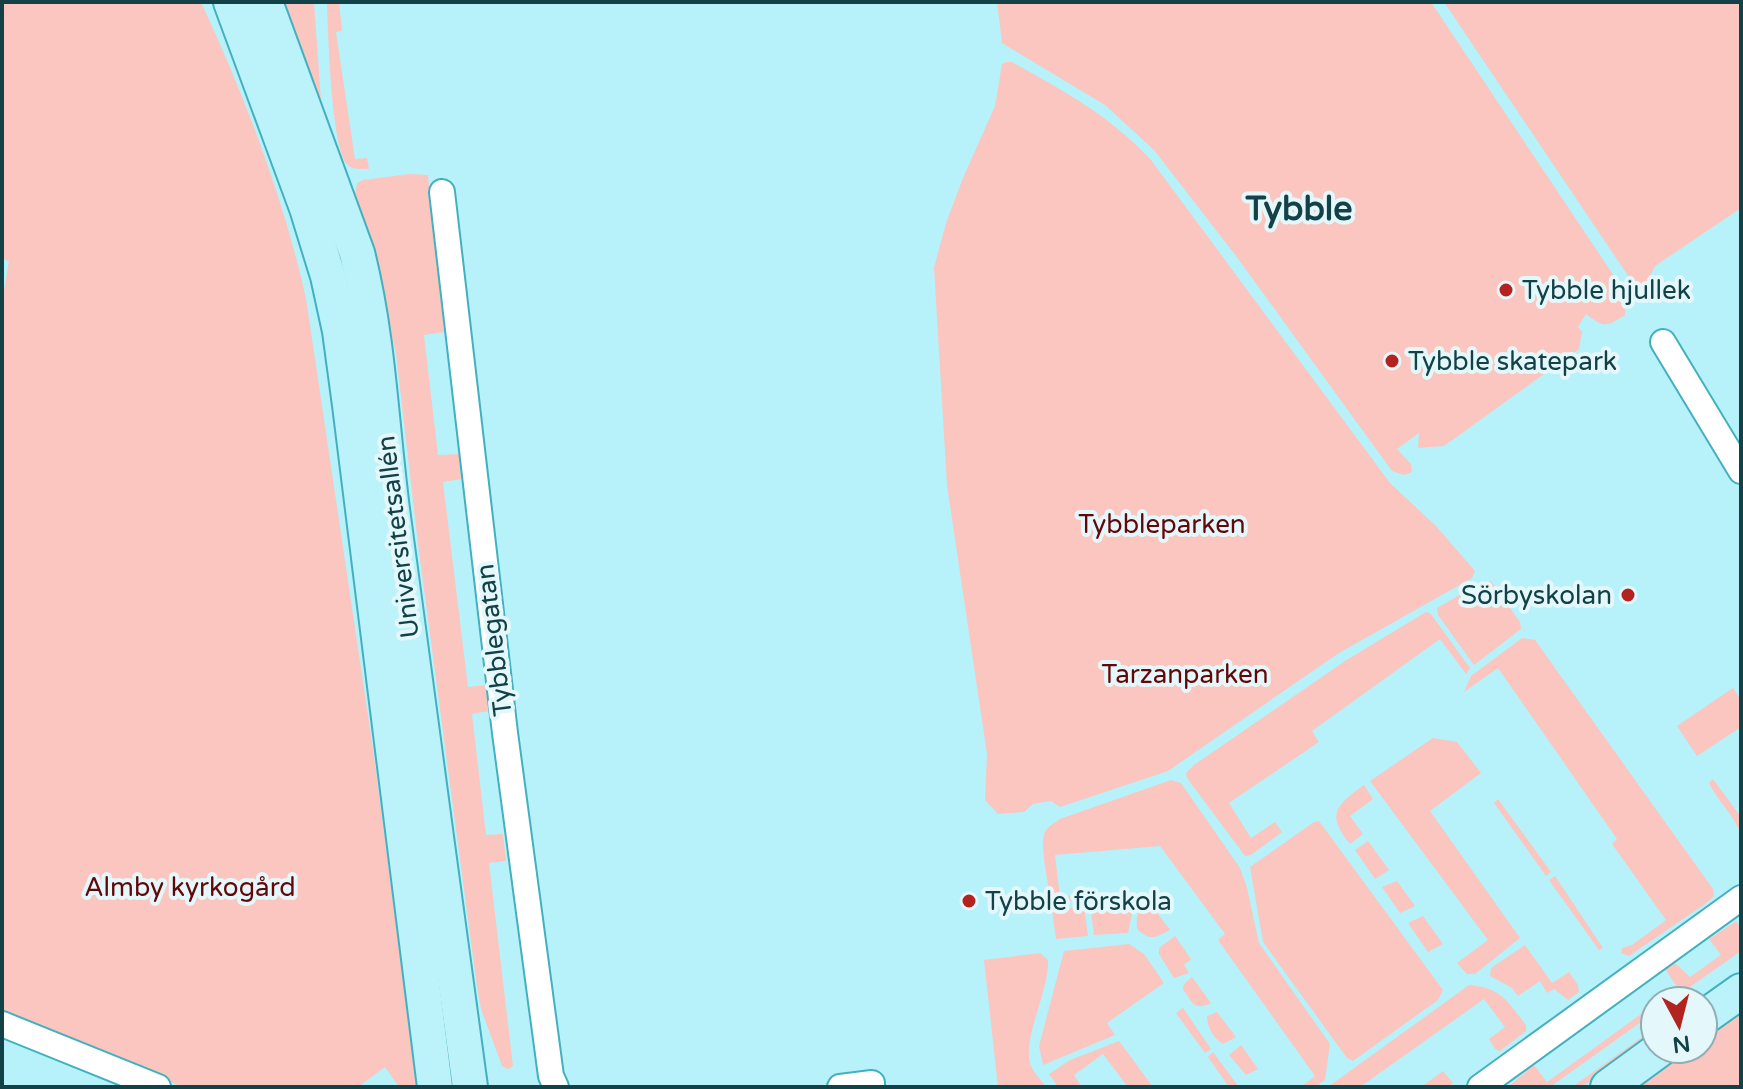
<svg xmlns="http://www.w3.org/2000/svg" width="1743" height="1089" font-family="'Varela Round',sans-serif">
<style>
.green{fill:#fac6bf}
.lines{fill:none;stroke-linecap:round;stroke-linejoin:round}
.street-casing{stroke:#42b0bf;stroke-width:28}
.secondary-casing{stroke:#42b0bf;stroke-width:38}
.street{stroke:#fff;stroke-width:24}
.secondary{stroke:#bcf2f9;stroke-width:34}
.poi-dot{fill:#b3231f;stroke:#e4f7fa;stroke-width:3}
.labels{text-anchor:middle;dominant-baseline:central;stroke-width:8;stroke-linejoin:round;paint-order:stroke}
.poi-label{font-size:26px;fill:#134148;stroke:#e4f7fa;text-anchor:start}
.park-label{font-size:26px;fill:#640708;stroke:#e4f7fa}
.street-label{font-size:26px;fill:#134148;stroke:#e4f7fa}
.district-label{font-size:34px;font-weight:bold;fill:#134148;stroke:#e4f7fa}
</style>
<rect width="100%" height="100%" fill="#b7f2fb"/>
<!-- green -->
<g class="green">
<path d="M2 2H201C245 97 283 196 306 298L374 756 417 1087H399L385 1067 358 1087H183L2 1015V302L9 261 2 259Z"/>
<polygon points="275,2 314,2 323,129"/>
<path d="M327 2H339L342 31 336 32 355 159 367 158 369 169C360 169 351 170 346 163 331 143 328 31 327 2Z"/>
<path d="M997 2H1431L1612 273 1625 297V315C1606 327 1604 328 1586 314L1578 327 1582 332 1579 349 1444 446 1418 448 1419 433 1397 449 1411 464 1412 472 1404 475 1392 471 1236 256 1154 150 1105 105 1002 43Z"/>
<polygon points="1444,2 1741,2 1741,208 1655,266 1641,295"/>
<path d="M1006 62H1012C1065 92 1108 114 1151 160L1390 483 1436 526 1475 571 1472 578 1339 653 1168 771 1060 807 1051 801 1033 804 1024 812 998 814 985 800 987 754 947 485 934 268 946 223 963 178 995 106 1002 64Z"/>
<polygon points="409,174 428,175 444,332 424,335 438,455 459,454 461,479 443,482 468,687 486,685 489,711 472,714 486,835 503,834 506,861 489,863 513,1066 508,1069 502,1066 481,1009 477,987 418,544 396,354 373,250 355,195 357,183 363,180"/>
<polygon points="1491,581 1520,622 1521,629 1474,665 1438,615 1437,608 1482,582"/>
<polygon points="1426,612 1431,614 1470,668 1466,674 1440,639 1312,731 1319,742 1229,803 1251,838 1275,822 1282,832 1251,855 1245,856 1187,778 1186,773 1194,765 1345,661"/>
<polygon points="1522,638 1535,640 1713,889 1714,896 1705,904 1629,956 1621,953 1622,948 1632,945 1666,920 1612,844 1617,839 1498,668 1464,692 1471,676"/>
<polygon points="1733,688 1741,700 1741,727 1697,756 1677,726"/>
<polygon points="1433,738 1457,742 1481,773 1430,811 1520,938 1475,974 1467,974 1457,963 1488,940 1370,781"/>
<path d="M1713 779 1741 817V834C1734 815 1718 802 1709 783Z"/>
<path d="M1171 780 1181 783 1240 868 1247 888 1259 943 1330 1044 1325 1080 1315 1087H1301L1315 1076 1218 940 1225 934 1160 846 1055 855 1060 897 1083 895 1084 900 1051 902C1049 887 1039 844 1045 832 1048 826 1055 823 1060 819Z"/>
<path d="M1364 785 1373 799 1350 816 1363 834 1350 844C1325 813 1337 805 1364 785Z"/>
<polygon points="1498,799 1551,872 1546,876 1494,803"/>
<polygon points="1319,821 1443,990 1438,1000 1353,1061 1347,1058 1263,942 1250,867 1314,822"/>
<polygon points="1368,841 1389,870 1375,879 1355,850"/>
<polygon points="1555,876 1603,948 1599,950 1549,880"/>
<polygon points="1397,881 1415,906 1400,913 1382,887"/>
<polygon points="1130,900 1132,914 1128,933 1094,935 1090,904"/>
<path d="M1150 903 1170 930C1155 938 1150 941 1137 929 1136 915 1138 909 1150 903Z"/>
<polygon points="1084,906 1088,936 1056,939 1052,911"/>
<polygon points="1423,916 1443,944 1428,952 1408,923"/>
<polygon points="1736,921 1741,928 1741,951 1670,1001 1660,1001 1678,988 1665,969 1675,963 1690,977 1721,955 1709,939"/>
<polygon points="1175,936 1191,959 1184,965 1189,973 1174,978 1159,954 1159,948"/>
<polygon points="1129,944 1144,954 1164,983 1107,1023 1115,1035 1043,1065 1039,1046 1064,951"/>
<polygon points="1525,945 1552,983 1569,972 1578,985 1579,992 1568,1000 1554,989 1547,993 1540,981 1518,996 1512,988 1490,976 1491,968"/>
<path d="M1040 953 1048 960C1049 993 1021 1040 1031 1066 1034 1073 1041 1080 1046 1087H998L984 960Z"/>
<path d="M1192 977 1211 1003C1193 1011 1193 1003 1183 989L1184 984Z"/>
<path d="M1469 985C1502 988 1507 1001 1526 1025V1031L1500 1051 1496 1050 1489 1039 1505 1027 1484 999 1360 1087H1328Z"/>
<polygon points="1655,1004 1655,1012 1550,1087 1510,1085 1534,1065 1547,1082"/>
<polygon points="1183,1008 1211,1049 1205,1053 1176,1013"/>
<polygon points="1741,1009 1741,1087 1632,1087 1685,1049 1703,1049 1703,1036"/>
<path d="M1217 1012 1236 1037 1223 1044C1213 1038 1207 1027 1207 1016Z"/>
<polygon points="1655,1028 1655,1035 1582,1087 1572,1087"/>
<polygon points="1119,1041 1153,1087 1128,1087 1103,1054 1074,1075 1082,1087 1058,1087 1049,1074 1070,1060"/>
<polygon points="1241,1045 1258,1069 1246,1075 1229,1055"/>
<polygon points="1213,1052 1239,1087 1229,1087 1208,1057"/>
<polygon points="1443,1071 1453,1083 1448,1087 1421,1087"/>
</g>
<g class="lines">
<defs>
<g id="street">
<polyline points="442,192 505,733 551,1076 556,1087"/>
<polyline points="1663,342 1741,471"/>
<polyline points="2,1024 158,1087"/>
<polyline points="840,1087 872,1083 872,1087"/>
<polyline points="1480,1087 1741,898"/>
</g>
<g id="secondary">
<polyline points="231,2 307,208 328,276 340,331 350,405 435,1087"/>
<path d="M265 2 357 253C379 340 381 428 393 517 417 707 445 897 470 1087"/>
<polyline points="1703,1018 1741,991"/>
<polyline points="1608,1087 1660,1049"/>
</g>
</defs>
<!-- street casing -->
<use href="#street" class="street-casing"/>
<!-- secondary casing -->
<use href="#secondary" class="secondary-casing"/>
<!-- street -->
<use href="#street" class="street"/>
<!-- secondary -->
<use href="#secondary" class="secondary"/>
</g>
<!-- markers -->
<g class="poi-dot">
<circle cx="1506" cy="290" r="8"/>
<circle cx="1392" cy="361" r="8"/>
<circle cx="1628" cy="595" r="8"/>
<circle cx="969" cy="901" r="8"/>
</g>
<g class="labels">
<!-- poi labels -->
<g class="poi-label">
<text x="1522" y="290">Tybble hjullek</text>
<text x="1408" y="361">Tybble skatepark</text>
<text x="1612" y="595" text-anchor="end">Sörbyskolan</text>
<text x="985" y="901">Tybble förskola</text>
</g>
<!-- park labels -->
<g class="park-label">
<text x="1162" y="524">Tybbleparken</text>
<text x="1185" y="674">Tarzanparken</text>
<text x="190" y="887">Almby kyrkogård</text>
</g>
<!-- street labels -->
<g class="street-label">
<text transform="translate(398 537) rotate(-97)">Universitetsallén</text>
<text transform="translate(494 640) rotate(-97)">Tybblegatan</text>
</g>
<!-- district labels -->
<g class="district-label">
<text x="1299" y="209">Tybble</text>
</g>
</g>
<!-- border -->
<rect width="1743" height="1089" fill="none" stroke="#134148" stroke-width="8"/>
<!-- north arrow -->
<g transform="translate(1679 1025) rotate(173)"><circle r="38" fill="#e4f7fa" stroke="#90aeb3" stroke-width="2"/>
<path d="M0-6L14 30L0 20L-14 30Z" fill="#b3231f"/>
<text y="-12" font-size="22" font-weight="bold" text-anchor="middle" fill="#134148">N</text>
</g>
</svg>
